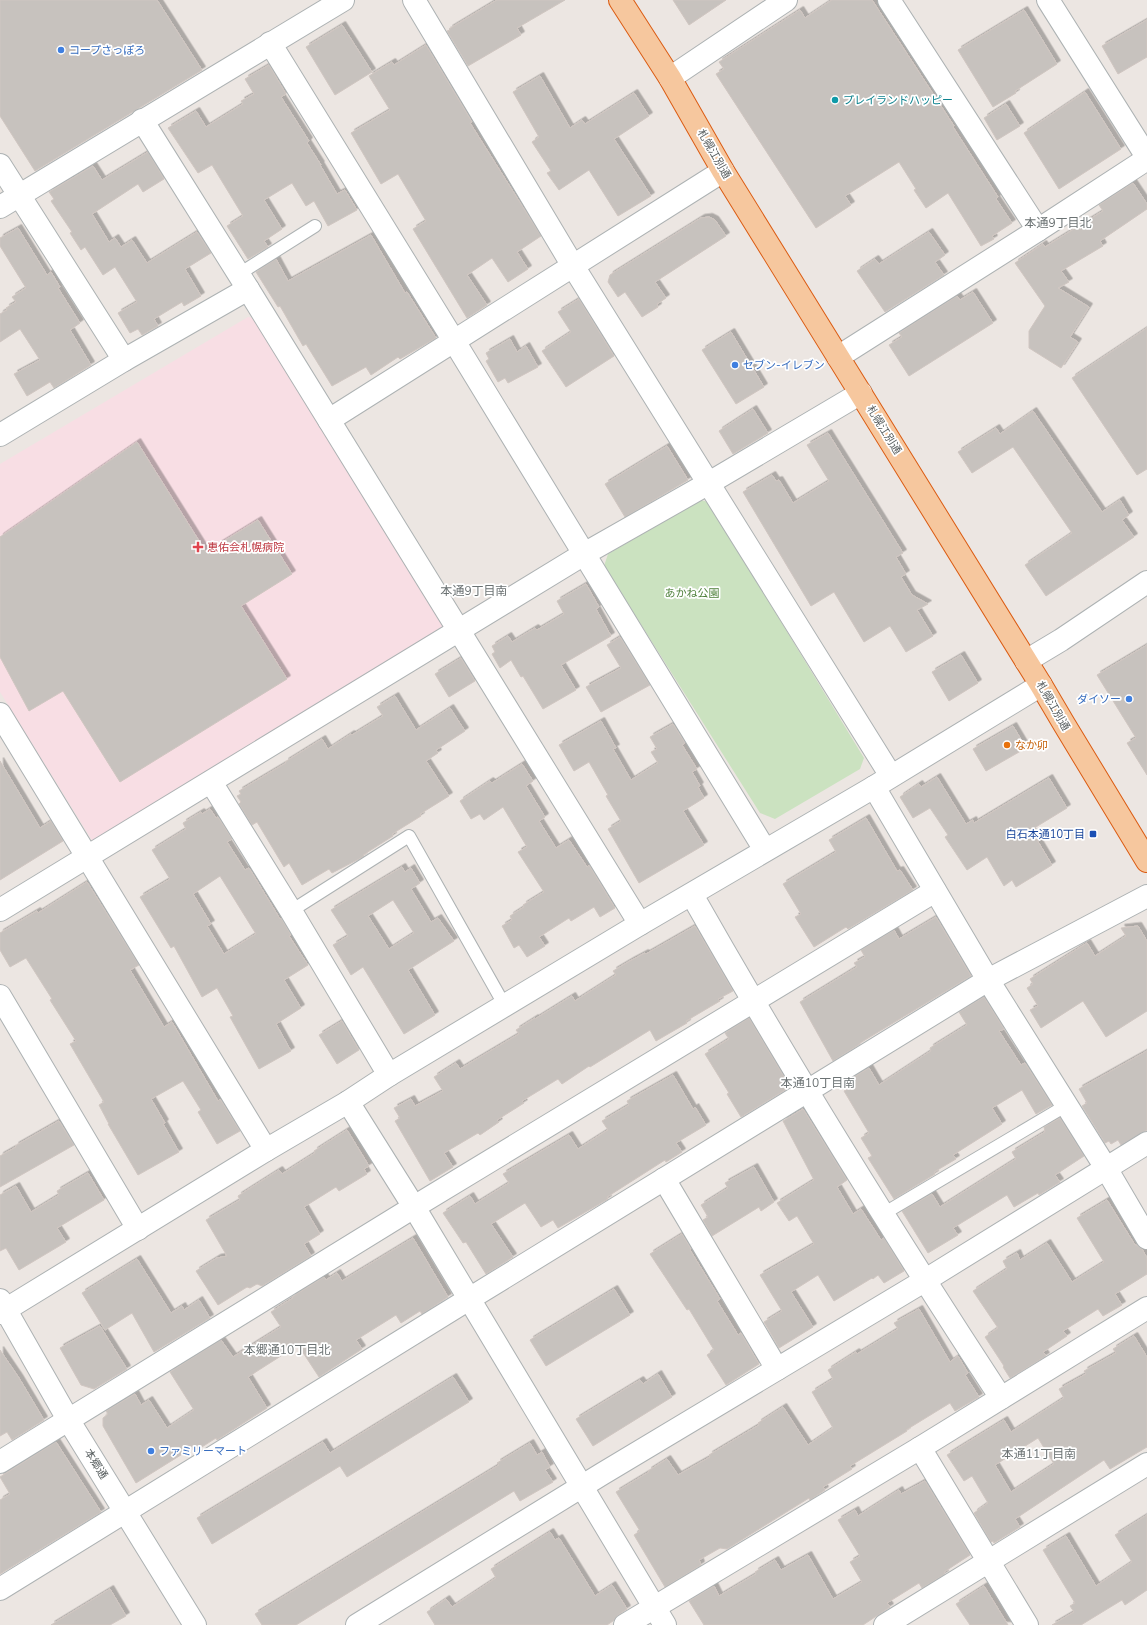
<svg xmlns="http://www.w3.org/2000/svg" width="1147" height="1625" font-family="'Nunito Sans','Noto Sans JP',sans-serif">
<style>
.medical{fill:#f8dee4}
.green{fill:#cbe2c0}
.building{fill:#c7c2be;stroke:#d0c6c1;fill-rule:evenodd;filter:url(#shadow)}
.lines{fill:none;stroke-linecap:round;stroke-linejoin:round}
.service-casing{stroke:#adb2b3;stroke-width:14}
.minor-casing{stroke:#adb2b3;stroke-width:24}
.tertiary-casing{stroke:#adb2b3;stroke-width:24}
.trunk-casing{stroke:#db5c13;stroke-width:24}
.service{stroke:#fff;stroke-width:12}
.minor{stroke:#fff;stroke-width:22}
.tertiary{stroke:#fff;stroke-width:22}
.trunk{stroke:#f6c79e;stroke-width:22}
.shop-dot{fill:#3f7fe0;stroke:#fff;stroke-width:1.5}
.culture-dot{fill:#0f9aa8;stroke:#fff;stroke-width:1.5}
.health-dot{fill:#e0444e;stroke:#fff;stroke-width:1.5}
.food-dot{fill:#e8710a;stroke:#fff;stroke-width:1.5}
.transit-dot{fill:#1a4fb4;stroke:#fff;stroke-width:1.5}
.labels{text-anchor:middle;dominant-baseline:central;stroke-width:3.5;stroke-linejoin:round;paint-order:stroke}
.shop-label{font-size:11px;fill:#366cbe;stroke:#fff;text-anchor:start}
.culture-label{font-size:11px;fill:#0d838f;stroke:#fff;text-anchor:start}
.street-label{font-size:11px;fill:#5a6061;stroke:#fff}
.health-label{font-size:11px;fill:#be3a42;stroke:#fff;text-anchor:start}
.park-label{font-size:11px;fill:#4e803b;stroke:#fff}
.food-label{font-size:11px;fill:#c56008;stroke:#fff;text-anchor:start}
.transit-label{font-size:11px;fill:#164399;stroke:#fff;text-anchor:end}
.neighbourhood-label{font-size:12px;fill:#6b7273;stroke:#fff}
</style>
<defs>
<filter id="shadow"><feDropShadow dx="3.5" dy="-3.5" stdDeviation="0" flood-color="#0004"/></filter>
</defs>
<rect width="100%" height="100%" fill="#ece6e2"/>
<!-- medical -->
<polygon class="medical" points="248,317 258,319 448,629 93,842 0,692 0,464"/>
<!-- green -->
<polygon class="green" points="701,500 708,502 864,758 860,769 775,819 760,813 604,566 608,554"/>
<!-- building -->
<g class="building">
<polygon points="0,0 157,0 202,70 35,171 0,116"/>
<polygon points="497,0 565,0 517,28 521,35 468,66 447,31 450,30 449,29"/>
<polygon points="673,0 726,0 689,25"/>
<polygon points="832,0 872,0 954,126 953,127 998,197 996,199 1012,223 992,236 994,239 981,246 948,193 926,208 914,190 916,189 899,162 845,196 851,205 816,228 716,74 724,69 719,62 800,10 805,18"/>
<polygon points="1024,10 1057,64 1015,91 1016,93 993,107 958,50"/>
<polygon points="1147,20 1147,57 1118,74 1102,46"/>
<polygon points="342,25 372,72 335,95 306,47"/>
<polygon points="426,45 472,122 470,123 541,236 517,252 528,269 508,282 492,258 467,275 487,305 467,318 413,229 426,221 398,174 381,184 351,133 390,110 369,76 392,62 394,65"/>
<polygon points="269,65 286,94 281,97 309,141 307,143 321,165 320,165 337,194 345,190 357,210 328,226 314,201 306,206 292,183 264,200 282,229 264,241 268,247 248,259 227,226 243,216 212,165 198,173 168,128 196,111 206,127 243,104 241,101 254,94 245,79"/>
<polygon points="540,76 570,128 582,120 585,124 634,93 649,116 614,139 651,196 618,216 589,170 559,190 547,173 551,171 532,142 539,137 513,92"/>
<polygon points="1085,92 1121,149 1059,189 1024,133"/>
<polygon points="1006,104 1020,126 997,140 984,118"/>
<polygon points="148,152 164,179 143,192 138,184 92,214 109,242 115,238 121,247 132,240 147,263 197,232 211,253 185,269 201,296 184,306 182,302 154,319 158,326 142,335 138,329 130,333 118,313 137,302 115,267 103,275 85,247 81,250 70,233 72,232 51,201 54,199 49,192 93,166 102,180"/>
<polygon points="1133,183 1147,204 1147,209 1100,241 1103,246 1061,271 1069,282 1058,288 1089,307 1070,337 1078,342 1061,368 1029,348 1029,331 1045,306 1015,263 1043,244 1045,247 1103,211 1099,205"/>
<polygon points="709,217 715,220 726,236 655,282 666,298 657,304 658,307 642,317 625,292 618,297 608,282 610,275 701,218"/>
<polygon points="18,228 47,275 51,272 60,287 58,288 80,323 70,330 91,365 54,388 50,382 27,396 14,374 40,360 20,329 0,342 0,314 7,310 6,308 16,302 12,297 26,288 0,246 0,238"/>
<polygon points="929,232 945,255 935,262 944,275 885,312 857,271 875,259 879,264"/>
<polygon points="371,235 405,293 407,292 436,338 400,359 398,357 371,375 366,367 332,386 306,344 303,346 280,306 278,307 256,272 276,259 288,281"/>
<polygon points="973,292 993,323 909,376 889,345 902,337 899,333 957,296 960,300"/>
<polygon points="579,299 614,356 566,387 542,351 571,332 558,312"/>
<polygon points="1147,328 1147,469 1137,475 1072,378"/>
<polygon points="731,332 764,387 736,404 702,350"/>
<polygon points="510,339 517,352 526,346 538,367 508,383 505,378 498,382 486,361 489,359 486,353"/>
<polygon points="753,409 768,433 733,454 719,431"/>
<polygon points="1033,411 1102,512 1120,500 1129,515 1122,520 1134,537 1046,596 1025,565 1072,533 1013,447 972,473 958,452 996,428 1000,434"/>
<polygon points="828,433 903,553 896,557 906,574 901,577 912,595 928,604 917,610 933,636 906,652 890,626 864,642 834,592 811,606 743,492 772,475 776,481 779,480 793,503 829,481 807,445"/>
<polygon points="137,442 206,552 258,520 292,574 241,606 287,679 120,782 63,691 29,711 0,657 0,537"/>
<polygon points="667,446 688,480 625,517 605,484"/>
<polygon points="586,584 599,607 596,609 611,636 561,665 576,690 543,709 523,676 521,677 511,660 500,668 492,654 495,652 492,646 508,636 512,642 535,628 537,630 564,614 557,601"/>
<polygon points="620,637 650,685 601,712 586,687 621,668 607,645"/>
<polygon points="1147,645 1147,775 1127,743 1136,738 1097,675"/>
<polygon points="961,655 978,683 949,701 932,672"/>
<polygon points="461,658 475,681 449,697 435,674"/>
<polygon points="395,696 416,730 450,708 465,731 436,750 438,753 426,761 449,796 420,814 421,816 392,834 393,836 363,855 364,856 359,859 332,873 329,869 302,885 289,863 284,867 257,822 252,825 239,804 241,802 237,796 241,794 239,791 286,763 285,762 322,739 328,749 351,734 352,735 383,716 377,707"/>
<polygon points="601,721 616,748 613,749 631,780 658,763 651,752 657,749 650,737 673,724 685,743 682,745 697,769 692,772 700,786 698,787 704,798 683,811 704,845 639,883 608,829 621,821 606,796 608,795 589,762 574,771 559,745"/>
<polygon points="1013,726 1026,748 986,771 973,749"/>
<polygon points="0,761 40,828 51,821 63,841 0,880"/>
<polygon points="522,764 533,781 526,786 545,817 539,821 556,848 569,840 587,867 589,865 615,908 600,917 594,907 571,921 569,918 539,937 545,946 527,957 519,945 514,948 502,926 512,920 510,916 524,907 523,905 544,892 518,852 527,847 503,807 484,820 480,814 471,819 460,801 490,781 492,783"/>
<polygon points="937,777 966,824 973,820 974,823 1049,778 1067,808 1031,830 1052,865 1016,887 1012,880 1004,886 987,857 967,870 945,837 948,835 930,808 913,818 900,797 919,784 921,787"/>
<path d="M210 809 216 818 218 817 232 839 227 842 245 870 249 868 280 919 281 918 291 935 289 936 308 965 284 980 301 1008 276 1024 291 1051 259 1069 230 1017 233 1016 217 988 202 997 174 946 171 948 140 897 170 879 152 850 186 829 183 823 201 812 202 814ZM220 876 256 934 224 954 207 926 211 924 193 894Z"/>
<polygon points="866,818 897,871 900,870 913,890 848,929 846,927 814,947 795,917 801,914 783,884 836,852 829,840"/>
<path d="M402 867 405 872 411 868 420 883 411 889 431 922 438 918 454 941 408 970 435 1015 404 1034 363 967 351 975 333 945 348 936 331 910ZM393 900 414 933 389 949 368 916Z"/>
<polygon points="87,882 139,965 130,970 164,1027 172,1022 218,1101 220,1099 240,1131 217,1144 198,1112 201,1110 183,1081 151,1099 165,1123 163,1124 179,1152 138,1175 108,1124 109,1124 99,1105 104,1102 70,1044 76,1041 50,1000 52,999 26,958 10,967 0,950 0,933 37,911 38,913"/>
<polygon points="936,917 971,976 860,1043 860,1044 833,1061 800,1002 857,967 854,963 865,957 861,950 894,930 899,939"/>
<polygon points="695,926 733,991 718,999 720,1001 686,1021 687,1023 656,1041 650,1030 590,1067 589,1066 562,1084 558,1079 522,1101 524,1103 497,1120 499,1122 480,1135 478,1133 444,1153 453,1167 430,1181 395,1121 400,1118 394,1108 411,1099 415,1106 443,1091 434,1077 456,1063 460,1069 519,1034 516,1030 535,1018 535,1019 572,996 575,1001 616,975 613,971 630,961 645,953 646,954"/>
<polygon points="1138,926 1147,941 1147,1011 1106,1037 1083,1001 1041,1028 1030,1010 1038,1006 1027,988 1033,984 1030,979 1087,943 1095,956 1126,936 1121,928"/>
<polygon points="984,997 1004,1029 999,1031 1021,1065 1025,1063 1052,1105 1036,1114 1022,1090 992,1108 1002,1124 953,1155 956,1159 934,1172 935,1174 894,1199 868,1158 872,1156 861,1138 869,1133 844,1091 850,1088 846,1082 869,1068 879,1085 931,1051 930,1048 967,1025 959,1012"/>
<polygon points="749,1018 790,1087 741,1117 727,1094 729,1093 705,1054 729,1039 725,1033"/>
<polygon points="342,1021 359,1050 337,1064 319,1035"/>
<polygon points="1147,1051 1147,1130 1121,1145 1118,1140 1111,1144 1109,1141 1105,1143 1082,1106 1087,1103 1079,1089"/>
<polygon points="673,1075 693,1109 695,1107 706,1125 676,1143 682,1152 666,1162 665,1160 607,1197 608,1199 558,1228 553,1220 541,1227 525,1203 491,1224 513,1257 486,1274 466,1242 463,1243 443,1213 470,1196 475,1204 509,1183 503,1174 569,1135 578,1149 608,1130 602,1121 629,1105 627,1101"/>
<polygon points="803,1109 847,1180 837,1187 853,1214 861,1209 881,1240 884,1238 904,1271 884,1283 878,1275 873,1279 872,1278 834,1301 818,1275 791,1292 813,1327 779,1348 764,1322 782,1311 760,1275 814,1244 797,1216 789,1221 777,1203 814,1180 783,1121"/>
<polygon points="1060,1118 1084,1156 1055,1175 1060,1182 1039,1195 1038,1193 1014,1207 1007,1195 953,1228 958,1235 928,1253 902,1211 932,1194 940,1207 1016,1159 1012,1152 1045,1132 1044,1127"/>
<polygon points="59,1121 74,1145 0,1187 0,1156 16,1147 15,1146"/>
<polygon points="347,1130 369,1166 364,1169 367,1174 339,1191 336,1187 304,1207 320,1234 304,1244 311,1256 262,1286 257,1284 250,1288 247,1287 218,1305 196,1271 217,1258 227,1256 206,1220 240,1200 238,1196 279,1170 282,1174 315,1153 314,1151"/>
<polygon points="754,1167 774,1202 761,1211 759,1207 712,1236 703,1220 708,1217 701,1205 728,1188 725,1183"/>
<polygon points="88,1173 104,1200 57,1228 66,1242 19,1270 6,1248 0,1251 0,1195 16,1186 31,1212 59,1195 57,1191"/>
<polygon points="1107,1200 1135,1245 1136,1245 1142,1249 1147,1258 1147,1274 1115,1294 1122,1305 1103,1316 1098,1309 1063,1331 1067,1336 1043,1352 1046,1356 1010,1378 1003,1367 1004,1366 985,1337 998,1328 973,1291 1007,1269 1003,1261 1017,1253 1020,1260 1047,1243 1072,1282 1104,1262 1077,1218"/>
<polygon points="682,1234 691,1249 690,1250 720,1299 717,1301 738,1335 741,1333 759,1364 726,1385 707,1355 714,1350 689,1309 687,1310 650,1254"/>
<polygon points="413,1238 448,1297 422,1314 420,1311 401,1323 396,1315 356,1340 362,1349 319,1377 298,1345 248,1377 267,1408 217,1440 216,1438 194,1452 192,1448 136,1483 103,1426 103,1418 108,1414 106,1411 135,1394 141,1405 149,1400 167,1428 194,1410 170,1372 221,1340 233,1357 281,1327 271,1312 293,1298 292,1297 324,1277 326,1280 337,1273 342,1281"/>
<polygon points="137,1259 171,1313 182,1306 184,1310 199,1300 210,1318 154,1352 132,1313 105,1330 82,1293"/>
<polygon points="614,1289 630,1315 546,1366 530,1340"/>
<polygon points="919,1309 950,1362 958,1356 968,1373 965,1375 979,1397 955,1411 950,1403 906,1430 907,1431 850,1466 852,1469 823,1487 825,1490 810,1500 809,1498 727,1549 720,1548 699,1560 701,1565 665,1587 634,1535 640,1531 616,1492 649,1472 648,1471 667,1459 678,1475 710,1457 709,1455 759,1425 758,1423 783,1407 808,1445 833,1428 812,1392 833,1379 828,1370 856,1352 857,1354 898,1329 894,1323"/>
<polygon points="100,1326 127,1369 94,1389 81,1385 60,1348"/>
<path d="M1134 1336 1147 1357V1447L1110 1469 1104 1460 1015 1519 1020 1527 994 1543 993 1541 991 1542 974 1513 988 1503 972 1476 964 1481 947 1455 1004 1420 1011 1432 1064 1398 1059 1389 1086 1374 1084 1371 1116 1353 1113 1349ZM1038 1438 1054 1464 1011 1492 995 1465Z"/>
<polygon points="0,1350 19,1378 44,1420 12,1440 7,1432 0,1436"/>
<polygon points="658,1374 672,1397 593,1446 576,1419 640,1380 643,1384"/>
<polygon points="453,1377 469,1402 347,1477 340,1466 212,1544 197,1518 323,1442 330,1453"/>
<polygon points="56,1442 101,1512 0,1574 0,1500 10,1494 0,1477"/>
<polygon points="530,1443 537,1455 542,1452 550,1467 545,1470 553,1482 520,1501 514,1491 296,1625 262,1625 255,1614 499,1465 497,1463"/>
<polygon points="925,1481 970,1555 944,1572 945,1574 922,1588 919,1583 887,1603 890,1607 863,1625 704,1625 689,1601 714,1586 719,1596 756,1574 755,1572 775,1560 781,1570 808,1555 833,1599 862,1582 850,1562 860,1556 838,1520 855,1510 858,1516 899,1490 901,1494"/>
<polygon points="1147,1515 1147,1590 1125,1605 1122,1600 1081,1625 1052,1625 1074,1612 1070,1606 1075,1603 1043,1550 1066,1536 1096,1586 1132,1562 1115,1535"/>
<polygon points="550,1532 555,1540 559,1538 595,1596 612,1585 627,1609 618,1615 613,1621 607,1625 435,1625 427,1612 446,1599 452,1607 496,1578 491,1569"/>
<polygon points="984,1586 1008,1625 970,1625 956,1604"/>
<polygon points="110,1589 126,1616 110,1625 51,1625"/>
</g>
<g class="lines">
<defs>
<g id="service">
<polyline points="239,274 315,226"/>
<polyline points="291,911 409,836 505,1006"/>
<polyline points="883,1214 1067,1105"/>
</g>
<g id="minor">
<polyline points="414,0 573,266 891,776"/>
<polyline points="889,0 1038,230"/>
<polyline points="1048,0 1147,157"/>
<polyline points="270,43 454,341 765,850"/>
<polyline points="670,78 786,0"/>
<polyline points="142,120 248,289 640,924"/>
<polyline points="0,165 124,360"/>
<polyline points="0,207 343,0"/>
<polyline points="838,357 1038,230 1147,159"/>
<polyline points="329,420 723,171"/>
<polyline points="0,435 124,360 248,289"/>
<polyline points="1026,661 1061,640 1147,582"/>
<polyline points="0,714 266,1150"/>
<polyline points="211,782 291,911 389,1075"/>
<polyline points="874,787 988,980 1106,1168 1147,1238"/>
<path d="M692 895C789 1066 893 1233 1001 1398"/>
<polyline points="0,910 584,554 709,483 861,393"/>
<polyline points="0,996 138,1229"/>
<polyline points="348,1102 414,1207 665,1625"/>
<polyline points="664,1179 777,1369"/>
<polyline points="920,1448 1027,1625"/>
<polyline points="0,1462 414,1207 935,891"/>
<polyline points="0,1589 469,1299 988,980 1147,896"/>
<polyline points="357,1625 602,1474 924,1281 1147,1143"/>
<polyline points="625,1625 920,1448 1147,1308"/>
<polyline points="885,1625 1147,1464"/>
</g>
<g id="tertiary">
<polyline points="0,1300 69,1421 195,1625"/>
<polyline points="0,1313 266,1150 348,1102 389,1075 640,924 874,787 1041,685"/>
</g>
<polyline id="trunk" points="620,0 670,78 723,171 1041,685 1064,724 1147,861"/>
</defs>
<!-- service casing -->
<use href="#service" class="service-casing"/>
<!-- minor casing -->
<use href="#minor" class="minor-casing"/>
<!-- tertiary casing -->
<use href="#tertiary" class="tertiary-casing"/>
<!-- trunk casing -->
<use href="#trunk" class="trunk-casing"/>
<!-- service -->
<use href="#service" class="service"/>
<!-- minor -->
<use href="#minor" class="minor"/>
<!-- tertiary -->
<use href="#tertiary" class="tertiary"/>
<!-- trunk -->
<use href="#trunk" class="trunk"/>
</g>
<!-- markers -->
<g class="shop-dot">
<circle cx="61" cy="50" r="4"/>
<circle cx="735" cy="365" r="4"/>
<circle cx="1129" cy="699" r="4"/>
<circle cx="151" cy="1451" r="4"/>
</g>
<circle class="culture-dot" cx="835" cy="100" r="4"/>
<path class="health-dot" d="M196 541h4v4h4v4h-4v4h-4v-4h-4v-4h4z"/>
<circle class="food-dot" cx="1007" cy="745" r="4"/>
<rect class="transit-dot" x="1089" y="830" width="8" height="8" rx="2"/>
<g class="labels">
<!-- shop labels -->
<g class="shop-label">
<text x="69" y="50">コープさっぽろ</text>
<text x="743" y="365">セブン-イレブン</text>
<text x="1121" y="699" text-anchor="end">ダイソー</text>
<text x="159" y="1451">ファミリーマート</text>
</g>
<!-- culture labels -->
<g class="culture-label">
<text x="843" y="100">プレイランドハッピー</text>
</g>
<!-- street labels -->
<g class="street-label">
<text transform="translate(714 154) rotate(60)">札幌江別通</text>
<text transform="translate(884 430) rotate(58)">札幌江別通</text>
<text transform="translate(1053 706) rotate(60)">札幌江別通</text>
<text transform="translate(96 1464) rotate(58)">本郷通</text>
</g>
<!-- health labels -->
<g class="health-label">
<text x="207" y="547">恵佑会札幌病院</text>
</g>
<!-- park labels -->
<g class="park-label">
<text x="692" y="593">あかね公園</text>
</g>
<!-- food labels -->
<g class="food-label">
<text x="1015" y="745">なか卯</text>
</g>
<!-- transit labels -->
<g class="transit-label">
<text x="1085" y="834">白石本通10丁目</text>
</g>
<!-- neighbourhood labels -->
<g class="neighbourhood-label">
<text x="1058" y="223">本通9丁目北</text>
<text x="474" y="591">本通9丁目南</text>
<text x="818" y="1083">本通10丁目南</text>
<text x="287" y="1350">本郷通10丁目北</text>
<text x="1039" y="1454">本通11丁目南</text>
</g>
</g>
</svg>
